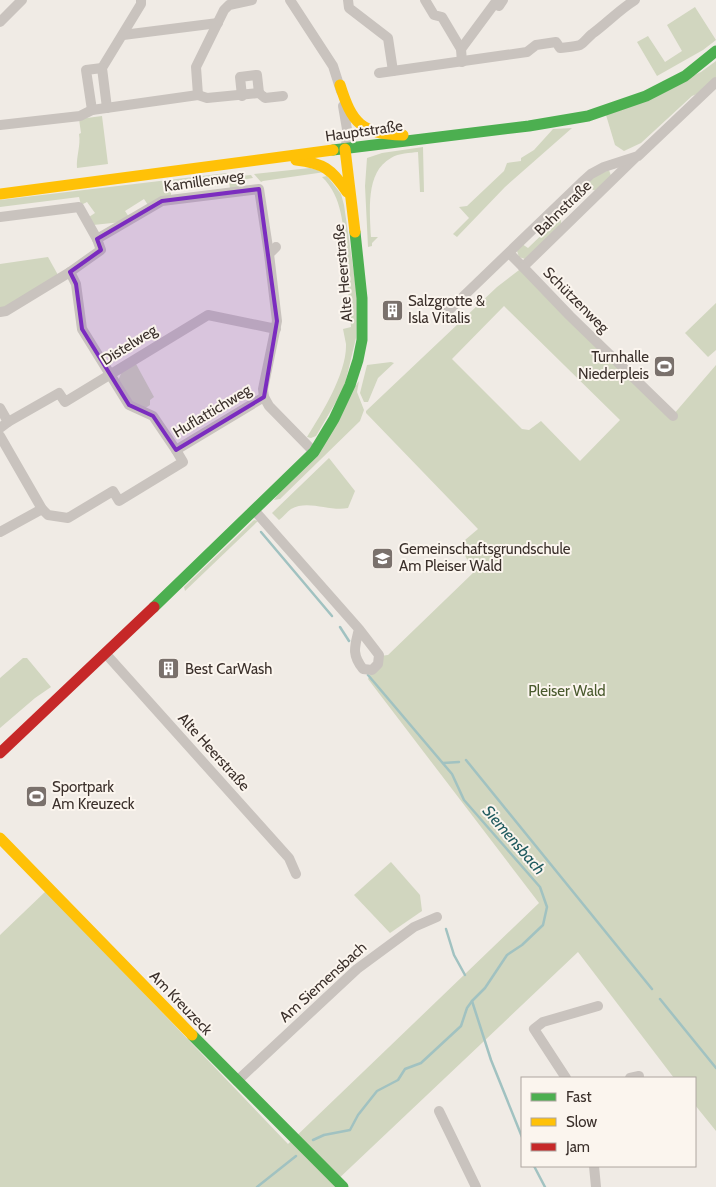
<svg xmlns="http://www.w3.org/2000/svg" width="716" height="1187" font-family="Cabin,sans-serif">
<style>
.green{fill:#d1d6bf;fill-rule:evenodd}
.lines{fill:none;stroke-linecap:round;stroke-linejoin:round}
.stream{stroke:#a1c2c1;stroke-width:2.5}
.street{stroke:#c9c3be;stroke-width:10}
.fast{stroke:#4caf50;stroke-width:11}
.slow{stroke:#ffc107;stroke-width:11}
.jam{stroke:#c62828;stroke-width:11}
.marked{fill:#7b2cbf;fill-opacity:0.2;stroke:#7b2cbf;stroke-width:4;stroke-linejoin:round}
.labels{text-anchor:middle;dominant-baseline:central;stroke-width:4;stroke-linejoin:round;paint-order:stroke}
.street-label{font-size:15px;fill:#3b302b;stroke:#fbf5ee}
.poi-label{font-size:15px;fill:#3b302b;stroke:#fbf5ee;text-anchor:start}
.park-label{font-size:15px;fill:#4a5a2e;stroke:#fbf5ee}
.water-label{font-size:16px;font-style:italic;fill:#1f5a5e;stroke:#fbf5ee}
</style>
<rect width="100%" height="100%" fill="#f0ebe5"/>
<!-- green -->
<g class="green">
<polygon points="695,7 716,40 703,50 657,76 637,42 648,36 665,62 682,51 667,25"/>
<polygon points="716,61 716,77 697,94 692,96 641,143 624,151 615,145 606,115 701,72"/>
<path d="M102 116 108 164 77 168C76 157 81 145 79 134L81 133 79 119Z"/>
<polygon points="572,128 505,187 457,237 453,234 469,218 459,207 467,206 504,171 507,163 521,161 521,158 534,150 553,129"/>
<path d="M423 147 424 192H420L418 152C410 153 399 153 391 158 365 172 370 212 371 237H378L372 243V246L368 247 365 186 367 158 382 153Z"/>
<polygon points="310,168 325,172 263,181 261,182 254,174"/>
<polygon points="609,170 611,176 598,191 589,189 561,217 561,227 525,259 519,257 517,251 522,244 528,248 554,223 552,215 595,176"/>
<polygon points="227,173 228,177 251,175 253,178 241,180 241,188 230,189 229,181 171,188 171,196 148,205 144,199 125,211 129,217 122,222 93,225 89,217 95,213 87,202 81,205 79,197 0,207 0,200"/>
<path d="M327 176 341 194 344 205 357 294 356 338 344 388 316 436 311 438 307 437C322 413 347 373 346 344 345 339 344 334 343 329L351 327 347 276 341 255 346 254C343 227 343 197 322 177Z"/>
<polygon points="48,257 58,275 5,307 0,308 0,264"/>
<path d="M523 267 673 415 716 365V1131L695 1105V1078H674L578 952 334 1183 337 1187H0V935L46 891 288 1144 539 903 368 679 380 656 388 655 474 572 462 550 465 540 478 529 366 413V411L497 287ZM504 306 620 420 580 461 541 421 529 430 522 429 452 359Z"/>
<polygon points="716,303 716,350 708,357 685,333"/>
<polygon points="391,362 394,363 378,378 368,402 364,402 360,393 367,365"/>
<polygon points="136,364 154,397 150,400 150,405 144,409 131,403 118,381 122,371"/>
<polygon points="359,381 357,392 364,410 360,421 280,499 274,500"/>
<path d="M329 458 355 491 348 508C330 512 308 499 291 509 287 512 283 517 279 520L272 513Z"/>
<polygon points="254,520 258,521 185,591 184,587"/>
<polygon points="23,658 27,658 51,687 35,698 0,728 0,678"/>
<polygon points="391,862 420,895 422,911 390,933 354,895"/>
</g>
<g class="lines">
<!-- stream -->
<g class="stream">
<polyline points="261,532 332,616"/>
<polyline points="340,627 349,641"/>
<polyline points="368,675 452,774 464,800 540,887 547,907 543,925 522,945 507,955 485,988 472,1001 491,1060 522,1137"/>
<polyline points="466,760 652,989"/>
<polyline points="443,763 459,762"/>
<polyline points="446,929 454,955 465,975"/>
<polyline points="660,999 716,1068"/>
<polyline points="313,1140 324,1135 350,1130 358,1115 377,1091 398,1080 405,1069 421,1063 461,1026 467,1008 472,1001"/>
<polyline points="534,1166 545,1187"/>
<polyline points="257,1187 296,1156"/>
</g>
<!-- street -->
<g class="street">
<polyline points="290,0 333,66 341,91"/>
<polyline points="348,0 349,8 388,38 393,71"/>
<polyline points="425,0 434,15 442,17 461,49 462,62"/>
<polyline points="0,22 22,0"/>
<polyline points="123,35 218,23"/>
<polyline points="461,49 495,3 499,6 503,0"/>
<path d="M379 73 527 52 536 45 556 42 560 48C566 47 574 47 580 45 585 42 587 38 592 34 607 23 619 10 635 0"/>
<polyline points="198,95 196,67 224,10 229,5 252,0"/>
<polyline points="242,96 240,77 256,75 257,75 259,93"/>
<polyline points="343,106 348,135 345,149"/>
<polyline points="107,108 102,68 141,4 141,0"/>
<polyline points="92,110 86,70 102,68"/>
<polyline points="0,125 80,116 92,110 198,95 207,98 259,93 265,98 283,96"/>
<polyline points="0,217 79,207 97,239 162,201 259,189 269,254"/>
<polyline points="276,247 269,254 277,321 263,389 264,397 269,406 314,452"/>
<polyline points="509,253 523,267 635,158"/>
<polyline points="523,267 570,316 673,416"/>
<polyline points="70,272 76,284 82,329 129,405 153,416 176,450"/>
<polyline points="0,312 6,311 70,272 101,250 97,239"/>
<polyline points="446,313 581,183 591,174 604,167 638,156 716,82"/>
<polyline points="0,408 8,422 0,428"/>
<polyline points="8,422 59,393 65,402 208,315 276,329"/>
<polyline points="0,436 42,509 48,515 68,518 113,491 119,501 183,462 176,450 264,397"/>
<path d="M254 510 359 629 379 655 378 664 372 670 363 669C351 654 355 646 359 629"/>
<polyline points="0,532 42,509"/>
<polyline points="106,654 289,858 296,874"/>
<polyline points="566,1078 534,1029 543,1022 598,1006"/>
<polyline points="630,1078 639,1076"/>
<polyline points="237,1081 357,969 414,927 437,917"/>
<polyline points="439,1111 476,1187"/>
<polyline points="594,1166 596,1187"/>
</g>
<!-- fast -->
<g class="fast">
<polyline points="333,150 529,126 588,116 646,96 685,76 716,51"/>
<polyline points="154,607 314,452 334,419 350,385 358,360 362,340 362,298 355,232"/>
<polyline points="192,1035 343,1187"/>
</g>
<!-- slow -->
<g class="slow">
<path d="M340 85C352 123 361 134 403 135"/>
<polyline points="345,149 355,232"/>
<path d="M296 160C323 163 332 169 347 192"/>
<polyline points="0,194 333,150"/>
<polyline points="0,838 192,1035"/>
</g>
<!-- jam -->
<polyline class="jam" points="0,753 154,607"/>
</g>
<!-- marked area -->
<path class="marked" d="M259 189 277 321 264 397 176 450 153 416 129 405 82 329 76 284 70 272 101 250 97 239 162 201Z"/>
<!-- icons -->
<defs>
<symbol id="building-square" viewBox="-11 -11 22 22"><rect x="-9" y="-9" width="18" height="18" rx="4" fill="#7a716c" stroke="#fbf5ee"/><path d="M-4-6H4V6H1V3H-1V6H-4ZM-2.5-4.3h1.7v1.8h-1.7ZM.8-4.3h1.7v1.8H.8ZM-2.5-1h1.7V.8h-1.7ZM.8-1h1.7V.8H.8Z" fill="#fff"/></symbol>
<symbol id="stadium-square" viewBox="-11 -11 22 22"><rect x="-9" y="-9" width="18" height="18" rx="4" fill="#7a716c" stroke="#fbf5ee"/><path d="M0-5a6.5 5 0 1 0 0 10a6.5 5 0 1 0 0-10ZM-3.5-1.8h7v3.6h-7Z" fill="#fff"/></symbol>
<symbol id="school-square" viewBox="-11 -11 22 22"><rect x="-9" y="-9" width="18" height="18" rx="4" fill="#7a716c" stroke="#fbf5ee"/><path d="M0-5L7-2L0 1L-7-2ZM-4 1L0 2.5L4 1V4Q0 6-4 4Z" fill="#fff"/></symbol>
</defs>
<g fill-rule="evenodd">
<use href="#building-square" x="380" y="298" width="25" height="25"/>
<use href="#stadium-square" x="652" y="354" width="25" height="25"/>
<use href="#school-square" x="370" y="546" width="25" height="25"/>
<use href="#building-square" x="156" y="656" width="25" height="25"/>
<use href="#stadium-square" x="24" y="784" width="25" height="25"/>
</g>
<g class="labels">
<!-- street labels -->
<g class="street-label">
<text transform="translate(364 131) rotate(-8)">Hauptstraße</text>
<text transform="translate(204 181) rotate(-8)">Kamillenweg</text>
<text transform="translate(563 208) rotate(-44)">Bahnstraße</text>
<text transform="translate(343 273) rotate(-95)">Alte Heerstraße</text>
<text transform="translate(576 300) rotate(45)">Schützenweg</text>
<text transform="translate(129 345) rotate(-32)">Distelweg</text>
<text transform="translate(212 411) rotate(-31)">Huflattichweg</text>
<text transform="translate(214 752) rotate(48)">Alte Heerstraße</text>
<text transform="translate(323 982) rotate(-42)">Am Siemensbach</text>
<text transform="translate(181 1003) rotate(46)">Am Kreuzeck</text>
</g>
<!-- poi labels -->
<g class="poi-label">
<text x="408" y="301">Salzgrotte &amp;<tspan x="408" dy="17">Isla Vitalis</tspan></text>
<text x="649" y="357" text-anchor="end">Turnhalle<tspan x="649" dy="17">Niederpleis</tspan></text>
<text x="399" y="549">Gemeinschaftsgrundschule<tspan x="399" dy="17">Am Pleiser Wald</tspan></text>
<text x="185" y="669">Best CarWash</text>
<text x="52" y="787">Sportpark<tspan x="52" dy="17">Am Kreuzeck</tspan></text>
</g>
<!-- park labels -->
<g class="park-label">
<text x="567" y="691">Pleiser Wald</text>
</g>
<!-- water labels -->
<g class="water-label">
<text transform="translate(514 840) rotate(49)">Siemensbach</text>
</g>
</g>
<!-- legend -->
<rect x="521" y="1077" width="175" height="90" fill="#fbf5ee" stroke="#aea6a0"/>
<rect x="531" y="1093" width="25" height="8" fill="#4caf50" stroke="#aea6a0"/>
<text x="566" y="1102" font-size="15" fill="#3b302b">Fast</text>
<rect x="531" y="1118" width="25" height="8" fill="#ffc107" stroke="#aea6a0"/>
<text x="566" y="1127" font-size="15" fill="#3b302b">Slow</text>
<rect x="531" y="1143" width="25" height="8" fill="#c62828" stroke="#aea6a0"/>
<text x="566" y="1152" font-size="15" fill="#3b302b">Jam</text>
</svg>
